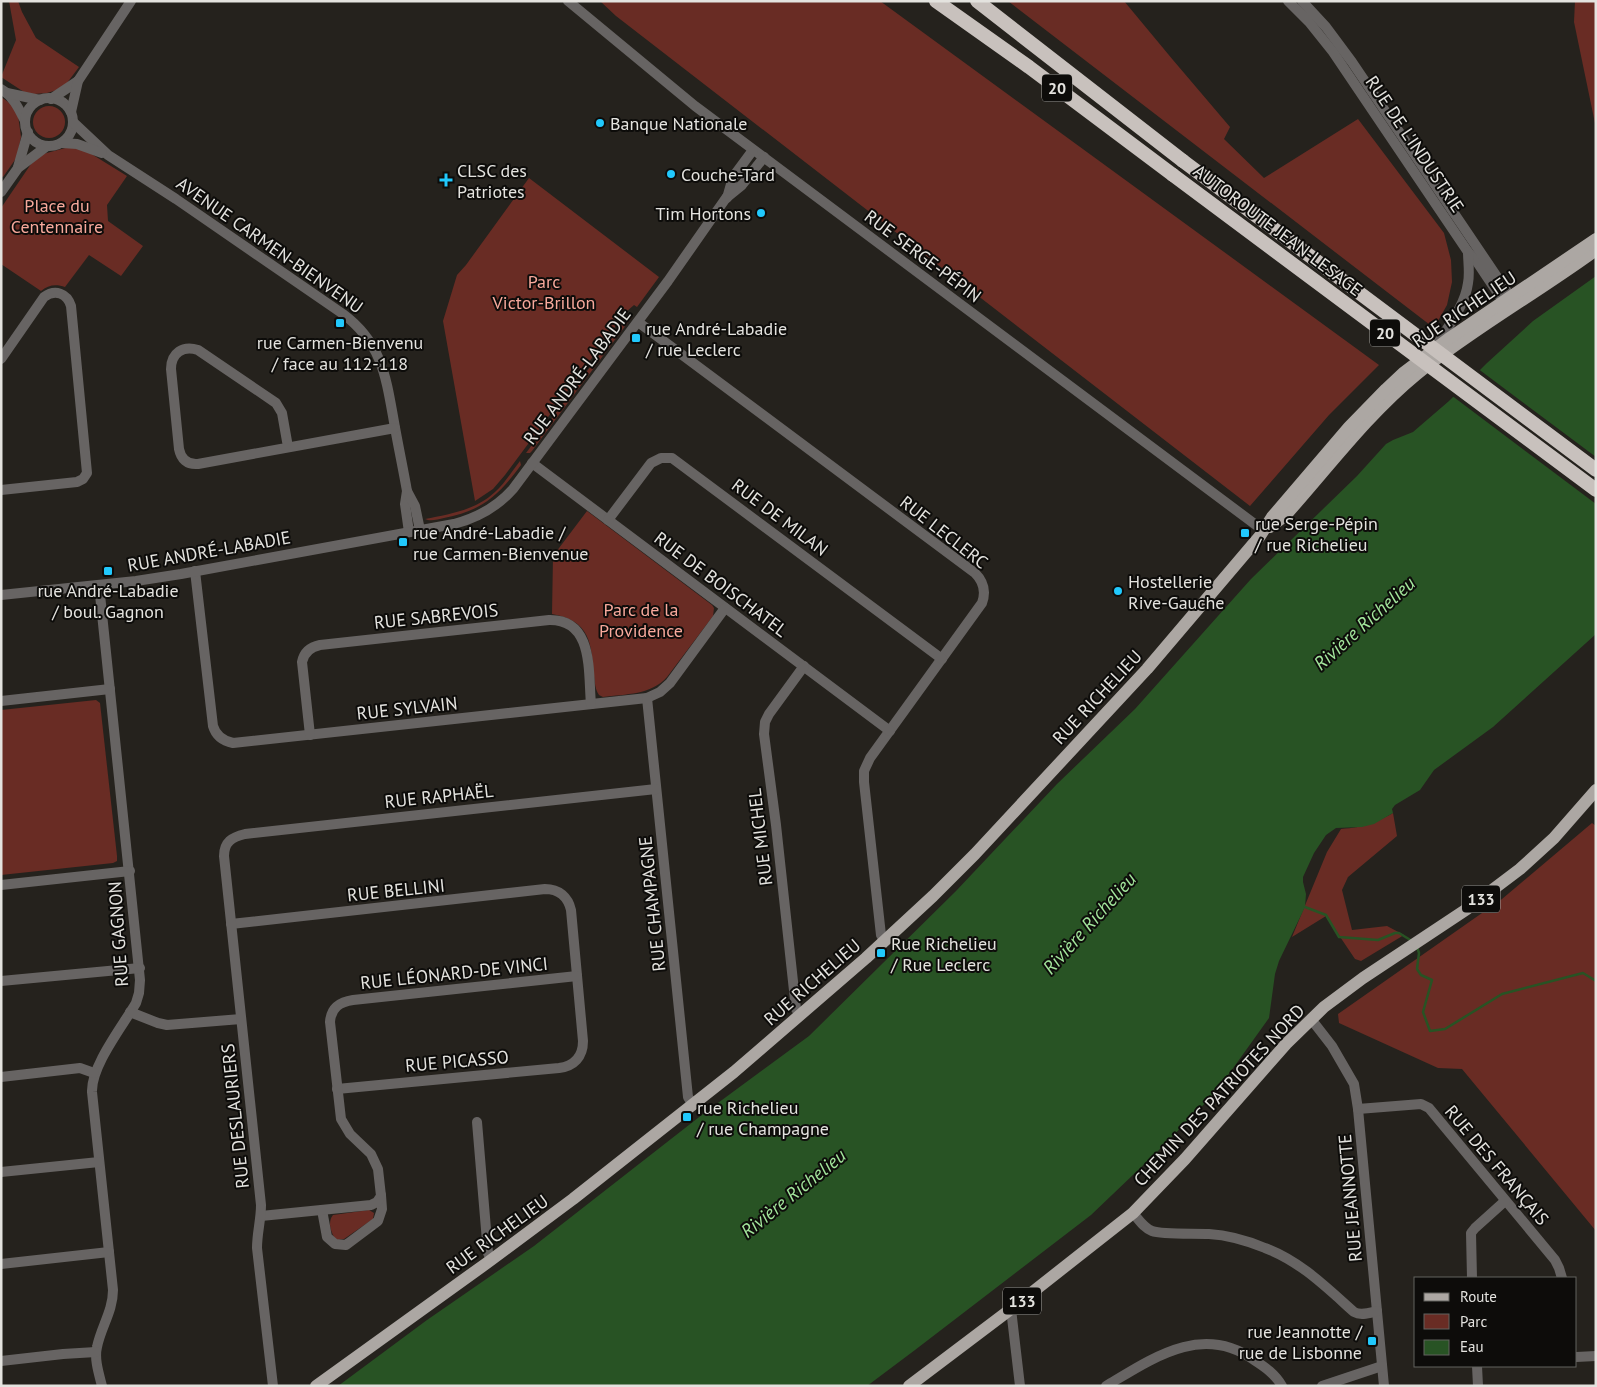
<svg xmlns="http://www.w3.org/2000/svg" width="1597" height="1387" font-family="'PT Sans',sans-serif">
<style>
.green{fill:#692c24}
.water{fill:#285324}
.pier{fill:#25221d}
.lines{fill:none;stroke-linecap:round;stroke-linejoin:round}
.stream{stroke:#285324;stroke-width:2.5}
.minor{stroke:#676463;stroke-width:10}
.major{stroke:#aca7a3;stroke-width:12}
.highway{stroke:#c8c1bd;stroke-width:14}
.highway-bridge{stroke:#c8c1bd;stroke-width:14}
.poi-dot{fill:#21c9fd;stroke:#0d0c0a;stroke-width:2}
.labels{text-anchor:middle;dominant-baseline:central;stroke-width:4;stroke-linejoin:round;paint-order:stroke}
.shield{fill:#0d0c0a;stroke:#a4a29f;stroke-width:1}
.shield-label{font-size:16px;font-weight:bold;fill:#e4e3df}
.poi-label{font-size:18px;fill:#e4e3df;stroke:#0d0c0a;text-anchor:start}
.street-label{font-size:18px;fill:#e4e3df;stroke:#0d0c0a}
.park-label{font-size:18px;fill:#f8a99c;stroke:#0d0c0a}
.water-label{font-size:19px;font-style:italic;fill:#a3e69c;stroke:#0d0c0a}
</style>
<rect width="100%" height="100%" fill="#25221d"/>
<!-- green -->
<g class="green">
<polygon points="9,1 18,1 22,12 36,38 79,67 67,83 57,90 47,93 34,94 24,92 1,77 16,40"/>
<polygon points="600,1 880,1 1379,365 1329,415 1250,506 616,16"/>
<polygon points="1008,1 1124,1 1173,60 1230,127 1224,139 1264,178 1358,119 1444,233 1451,260 1452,282 1447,305 1434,328"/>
<polygon points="1575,1 1596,1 1596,128 1574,22"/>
<polygon points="1,97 11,104 18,115 21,137 17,157 3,177 1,176"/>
<circle cx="49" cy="122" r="16"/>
<path d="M69 147 85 150 127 176 107 205 108 221 143 246 121 276 89 255 65 287C56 284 48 285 41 291L1 264V208L31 164 43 154Z"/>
<polygon points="529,178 659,277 637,307 634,305 626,312 505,475 493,489 475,501 443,321 457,275 466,265"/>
<polygon points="628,316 632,317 532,451 530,453 526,453"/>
<path d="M520 461 521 465C499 495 482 511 444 518 438 519 431 522 425 519 450 514 476 510 495 492 505 483 512 471 520 461Z"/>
<path d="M587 511 712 605 714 608 713 616 667 677C651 695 626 694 603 697L599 695C595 689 595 683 594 676 591 643 591 621 552 614L553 556Z"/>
<polygon points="96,700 100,703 117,856 117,861 113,863 1,875 1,710"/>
<path d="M1393 813 1397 836 1348 877 1342 890 1352 930 1387 926 1404 935 1361 961 1355 959 1326 916 1292 937 1327 852 1341 829C1365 827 1371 825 1393 813Z"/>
<polygon points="1592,823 1596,826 1596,1231 1462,1069 1438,1068 1339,1023 1338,1014 1502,899"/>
<path d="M369 1210 374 1213 373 1219 344 1239 336 1240C331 1233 327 1222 333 1215Z"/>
</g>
<!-- water -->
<polygon class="water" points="1596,276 1596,634 1493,727 1434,770 1420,790 1395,805 1392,809 1393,813 1374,824 1362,827 1336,828 1326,835 1314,853 1303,877 1303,882 1306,894 1305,907 1279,961 1275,974 1269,1018 1216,1092 1157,1152 1091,1215 915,1350 867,1386 338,1386 427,1320 534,1246 703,1114 809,1036 956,891 1057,784 1135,709 1251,579 1357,476 1386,444 1393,440 1413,432 1449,401 1487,363 1533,321"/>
<!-- pier -->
<polygon class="pier" points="1477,368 1596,457 1596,504 1451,395"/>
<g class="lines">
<!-- stream -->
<g class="stream">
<polyline points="1305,907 1326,915 1339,937 1378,940 1395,933 1399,933 1412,941"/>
<polyline points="1417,947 1419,953 1417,969 1421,975 1432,980 1423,1012 1430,1031 1445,1029 1502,994 1583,973 1596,981"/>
</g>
<!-- minor -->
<g class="minor">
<polyline points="568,1 695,106 1264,531"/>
<polyline points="1288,1 1309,22 1333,52 1468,252 1477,262 1507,307"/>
<polyline points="1302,1 1326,27 1352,62 1514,302"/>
<path d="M1 89C13 96 19 109 25 121"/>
<polyline points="7,93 40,100"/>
<circle cx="49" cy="122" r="24"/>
<polyline points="51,99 78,81"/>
<polyline points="71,112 78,81 131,1"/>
<path d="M74 123 108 155 176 199 343 314C382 343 386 377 394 422 398 445 403 468 407 491L405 504 409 532"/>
<polyline points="62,143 77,144 102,153"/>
<polyline points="18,167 28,132"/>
<polyline points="1,192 18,168 47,146"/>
<polyline points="727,198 733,177 753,150"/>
<path d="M638 322 975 573C984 582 986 592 982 603L870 758 864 771V782L881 935 885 941"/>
<path d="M1436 346C1448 326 1465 306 1468 283 1470 273 1468 262 1468 252"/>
<path d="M1 359 44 297C55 289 67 293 71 306L87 473 83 479 77 482 1 490"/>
<path d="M288 447 282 413 276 403 198 350C183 345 171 353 171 369L179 449C181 459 187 465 198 464L395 428"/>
<polyline points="532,463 890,731"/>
<polyline points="407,491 415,506 420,530"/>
<polyline points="608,520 651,463 661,458 672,458 942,659"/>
<path d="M195 571 213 726C216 736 223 741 233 743L647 698 660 692 670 683 725 608"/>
<path d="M99 585 140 980 139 993 136 1003C122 1027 91 1066 92 1092L113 1290C113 1311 101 1327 97 1347 94 1359 99 1374 102 1386"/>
<path d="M1 595 136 581 181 574 454 524C477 518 497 507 513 489L668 281 726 198 742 185 764 157"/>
<polyline points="647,698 688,1097 693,1105"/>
<polyline points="1,701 110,689"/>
<path d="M310 735 302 662C304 652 310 647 320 645L549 620C594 619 588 672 591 704"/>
<polyline points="1,885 130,871"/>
<path d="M231 924 545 889C559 889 568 897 571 910L583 1041C583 1057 574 1066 559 1068L337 1089"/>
<polyline points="1,981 140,968"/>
<polyline points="130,1012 158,1023 167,1025 241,1019"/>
<polyline points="800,1015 796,1009 776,825 764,734 765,722 769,714 804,666"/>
<polyline points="1311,1019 1332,1046 1354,1084 1358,1109 1384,1386"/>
<polyline points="1,1077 80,1068 94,1073"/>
<polyline points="1358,1109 1421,1104 1429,1108 1555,1260 1559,1268 1562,1278"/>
<polyline points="477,1122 488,1253 491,1260"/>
<polyline points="1,1172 99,1162"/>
<polyline points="322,1210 327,1237 335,1244 346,1245 378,1221 382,1209 381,1195"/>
<path d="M1133 1213C1139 1220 1144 1228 1152 1231 1163 1235 1196 1233 1209 1234 1227 1235 1248 1241 1265 1248 1300 1261 1326 1287 1354 1312 1361 1316 1369 1313 1377 1311"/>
<path d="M261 1216 371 1205 377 1202 381 1196 378 1169 371 1154 350 1134 341 1119 330 1022C331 1007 340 1002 353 1000L577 976"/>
<polyline points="1,1264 109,1252"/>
<polyline points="1472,1278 1471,1233 1475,1228 1505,1201"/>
<polyline points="1011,1309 1020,1386"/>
<polyline points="1576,1357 1596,1356"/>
<polyline points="1,1361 63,1354 96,1352"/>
<polyline points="1477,1366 1478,1386"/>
<path d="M273 1386 257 1248C257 1233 261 1220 261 1205L224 856C224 842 232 837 245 834L656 789"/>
<path d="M1106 1386C1153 1358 1202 1323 1254 1360 1265 1367 1275 1374 1282 1386"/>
<polyline points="1322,1386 1382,1366"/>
</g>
<!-- major -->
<g class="major">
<path d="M1270 527 1285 516C1328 468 1367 415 1417 374 1473 329 1537 293 1596 250"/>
<polyline points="316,1386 491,1260 573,1199 734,1072 866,958 933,896 975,854 1147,669 1260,536 1272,517 1349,427 1386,389 1403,373 1448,339 1596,239"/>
<polyline points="909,1386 1011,1309 1133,1213 1185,1159 1286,1044 1324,1007 1363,978 1467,909 1520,869 1554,838 1596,790"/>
</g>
<!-- highway -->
<g class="highway">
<polyline points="936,1 1029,67 1173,175"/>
<polyline points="977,1 1183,161"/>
</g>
<!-- highway-bridge -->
<g class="highway-bridge">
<polyline points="1183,161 1596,470"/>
<polyline points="1173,175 1596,490"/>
</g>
</g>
<!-- markers -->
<g class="poi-dot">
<circle cx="600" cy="123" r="5"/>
<circle cx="671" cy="174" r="5"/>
<path d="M443.5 172.5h5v5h5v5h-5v5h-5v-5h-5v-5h5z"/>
<circle cx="761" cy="213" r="5"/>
<rect x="335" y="318" width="10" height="10" rx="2.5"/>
<rect x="631" y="333" width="10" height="10" rx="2.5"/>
<rect x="1240" y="528" width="10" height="10" rx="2.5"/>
<rect x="398" y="537" width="10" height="10" rx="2.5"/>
<rect x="103" y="566" width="10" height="10" rx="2.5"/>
<circle cx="1118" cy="591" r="5"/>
<rect x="876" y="948" width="10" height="10" rx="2.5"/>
<rect x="682" y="1112" width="10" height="10" rx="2.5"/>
<rect x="1367" y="1336" width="10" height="10" rx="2.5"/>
</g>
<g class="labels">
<!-- shield labels -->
<g class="shield">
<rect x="1042" y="74.5" width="30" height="27" rx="4"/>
<rect x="1370" y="319.5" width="30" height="27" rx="4"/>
<rect x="1462" y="885.5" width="38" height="27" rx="4"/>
<rect x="1003" y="1287.5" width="38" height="27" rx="4"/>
</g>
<g class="shield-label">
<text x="1057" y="88">20</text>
<text x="1385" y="333">20</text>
<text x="1481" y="899">133</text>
<text x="1022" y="1301">133</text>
</g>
<!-- poi labels -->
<g class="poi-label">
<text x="610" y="123">Banque Nationale</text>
<text x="457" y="170">CLSC des<tspan x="457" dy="21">Patriotes</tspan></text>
<text x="681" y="174">Couche-Tard</text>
<text x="751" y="213" text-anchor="end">Tim Hortons</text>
<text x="646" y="328">rue André-Labadie<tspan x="646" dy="21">/ rue Leclerc</tspan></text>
<text x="340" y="342" text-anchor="middle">rue Carmen-Bienvenu<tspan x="340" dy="21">/ face au 112-118</tspan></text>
<text x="1255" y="523">rue Serge-Pépin<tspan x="1255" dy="21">/ rue Richelieu</tspan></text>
<text x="413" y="532">rue André-Labadie /<tspan x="413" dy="21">rue Carmen-Bienvenue</tspan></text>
<text x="1128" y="581">Hostellerie<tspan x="1128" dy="21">Rive-Gauche</tspan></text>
<text x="108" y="590" text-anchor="middle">rue André-Labadie<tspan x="108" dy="21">/ boul. Gagnon</tspan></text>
<text x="891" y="943">Rue Richelieu<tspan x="891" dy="21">/ Rue Leclerc</tspan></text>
<text x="697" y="1107">rue Richelieu<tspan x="697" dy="21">/ rue Champagne</tspan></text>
<text x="1362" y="1331" text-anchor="end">rue Jeannotte /<tspan x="1362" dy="21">rue de Lisbonne</tspan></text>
</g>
<!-- street labels -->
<g class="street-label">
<text transform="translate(1415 144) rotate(56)">RUE DE L'INDUSTRIE</text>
<text transform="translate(1278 230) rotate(37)">AUTOROUTE JEAN-LESAGE</text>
<text transform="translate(270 245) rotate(35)">AVENUE CARMEN-BIENVENU</text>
<text transform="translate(923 256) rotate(37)">RUE SERGE-PÉPIN</text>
<text transform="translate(1464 309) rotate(-34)">RUE RICHELIEU</text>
<text transform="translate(577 376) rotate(-53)">RUE ANDRÉ-LABADIE</text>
<text transform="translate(780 517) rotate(37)">RUE DE MILAN</text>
<text transform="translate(944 532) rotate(38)">RUE LECLERC</text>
<text transform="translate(209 551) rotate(-10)">RUE ANDRÉ-LABADIE</text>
<text transform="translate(721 584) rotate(37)">RUE DE BOISCHATEL</text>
<text transform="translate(436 616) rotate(-6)">RUE SABREVOIS</text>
<text transform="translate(1097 697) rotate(-47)">RUE RICHELIEU</text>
<text transform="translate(407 708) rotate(-6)">RUE SYLVAIN</text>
<text transform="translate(439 796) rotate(-6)">RUE RAPHAËL</text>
<text transform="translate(760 837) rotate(-97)">RUE MICHEL</text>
<text transform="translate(396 890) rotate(-6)">RUE BELLINI</text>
<text transform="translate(652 904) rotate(-96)">RUE CHAMPAGNE</text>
<text transform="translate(118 934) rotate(-94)">RUE GAGNON</text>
<text transform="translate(454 973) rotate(-6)">RUE LÉONARD-DE VINCI</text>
<text transform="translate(812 982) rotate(-41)">RUE RICHELIEU</text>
<text transform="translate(457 1061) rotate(-5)">RUE PICASSO</text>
<text transform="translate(1219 1095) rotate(-47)">CHEMIN DES PATRIOTES NORD</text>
<text transform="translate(235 1116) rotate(-96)">RUE DESLAURIERS</text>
<text transform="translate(1497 1165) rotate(50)">RUE DES FRANÇAIS</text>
<text transform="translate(1350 1198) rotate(-95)">RUE JEANNOTTE</text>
<text transform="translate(497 1234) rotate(-36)">RUE RICHELIEU</text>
</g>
<!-- park labels -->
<g class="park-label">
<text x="57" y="205">Place du<tspan x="57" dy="21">Centennaire</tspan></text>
<text x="544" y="281">Parc<tspan x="544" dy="21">Victor-Brillon</tspan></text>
<text x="641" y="609">Parc de la<tspan x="641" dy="21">Providence</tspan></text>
</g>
<!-- water labels -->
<g class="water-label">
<text transform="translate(1364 623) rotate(-42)">Rivière Richelieu</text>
<text transform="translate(1089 923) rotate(-48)">Rivière Richelieu</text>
<text transform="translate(793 1193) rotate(-39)">Rivière Richelieu</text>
</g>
</g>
<!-- border -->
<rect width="1597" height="1387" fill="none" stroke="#e4e3df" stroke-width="5"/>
<!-- legend -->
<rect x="1414" y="1277" width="162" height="90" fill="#0d0c0a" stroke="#63625f"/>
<rect x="1424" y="1293" width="25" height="8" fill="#aca7a3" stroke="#63625f"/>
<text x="1460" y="1302" font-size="15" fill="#e4e3df">Route</text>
<rect x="1424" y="1314" width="25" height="15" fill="#692c24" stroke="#63625f"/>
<text x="1460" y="1327" font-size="15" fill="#e4e3df">Parc</text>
<rect x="1424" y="1340" width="25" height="15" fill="#285324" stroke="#63625f"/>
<text x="1460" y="1352" font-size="15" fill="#e4e3df">Eau</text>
</svg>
